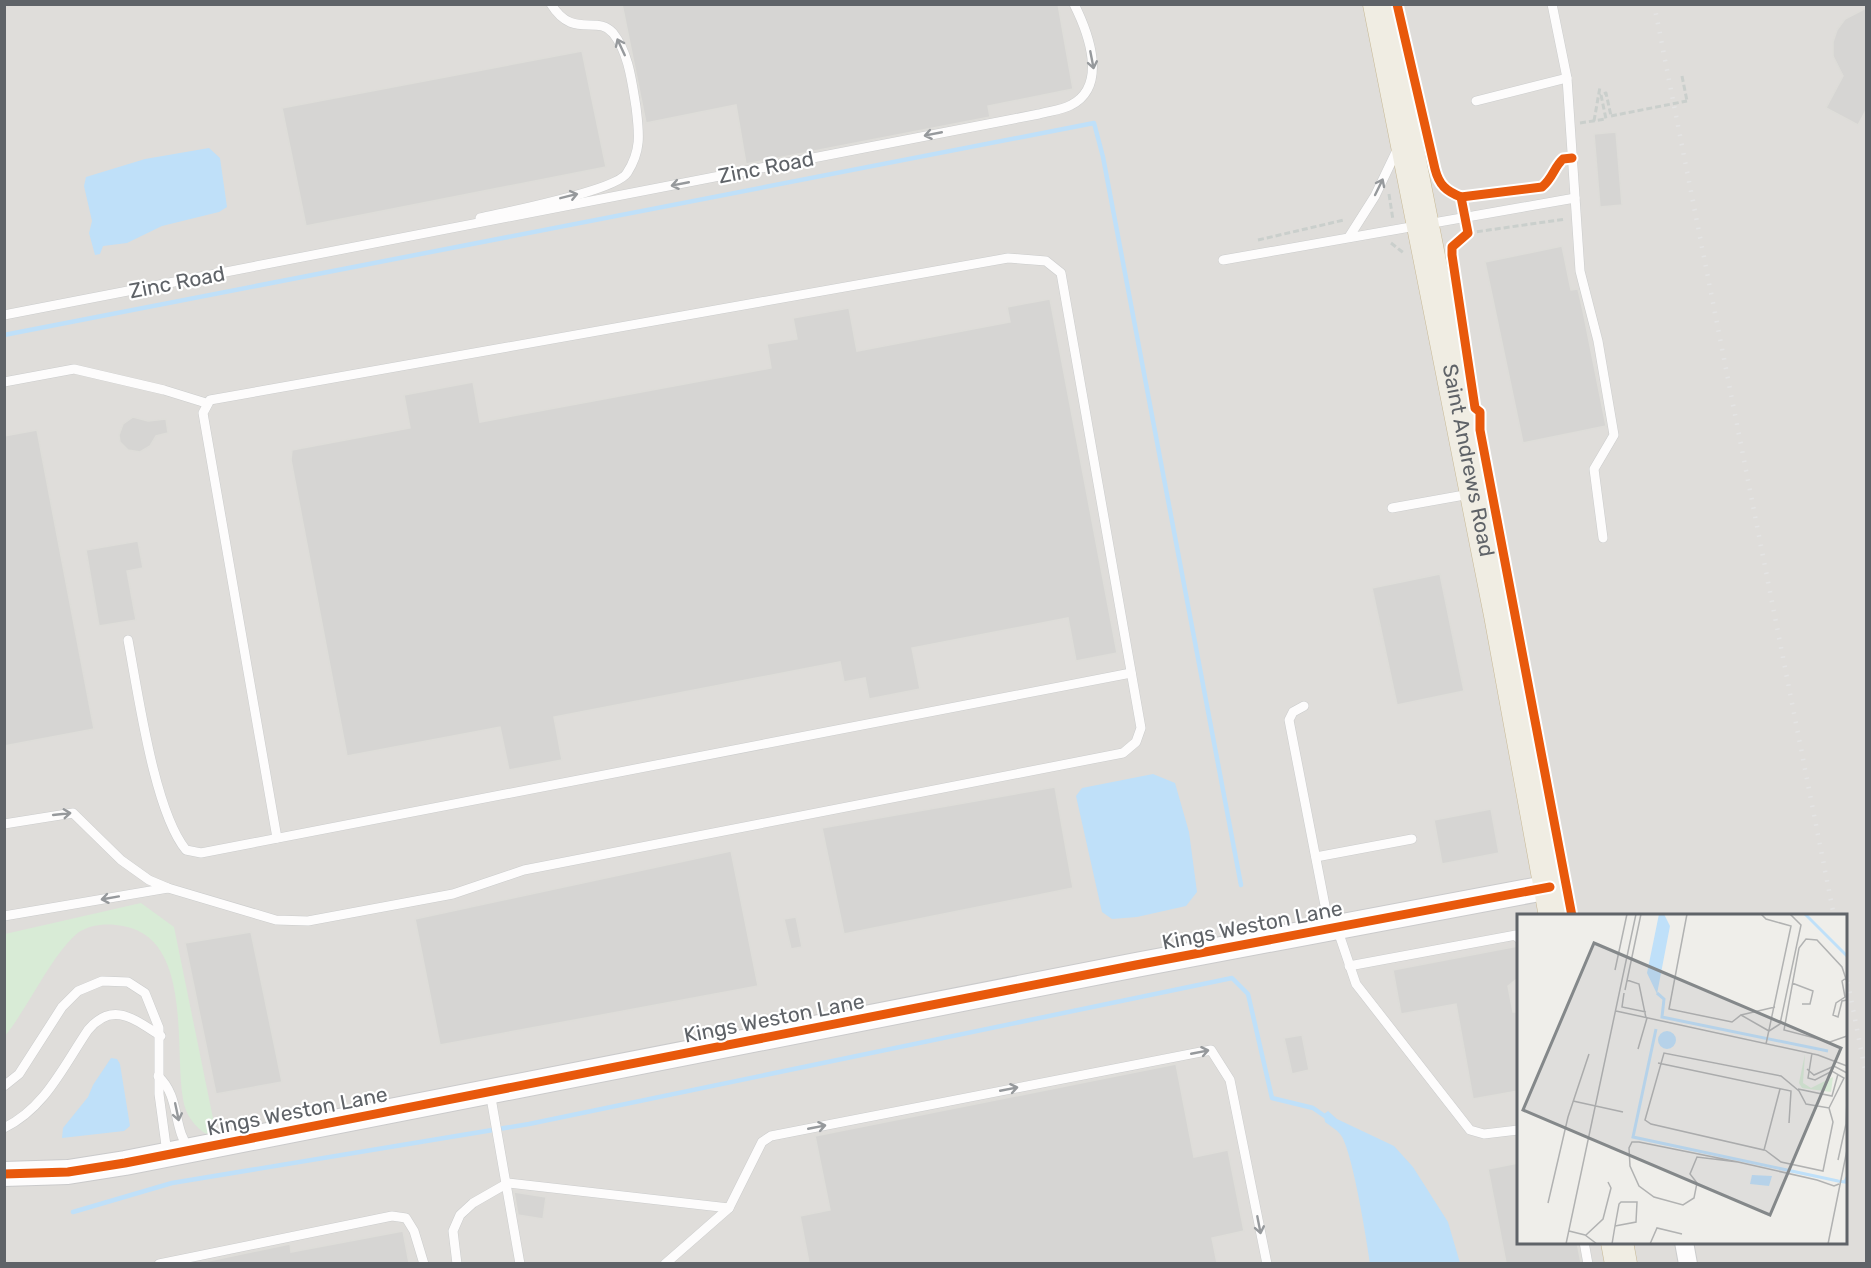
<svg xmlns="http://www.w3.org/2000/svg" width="1871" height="1268" font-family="Rubik,sans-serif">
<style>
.industrial{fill:#dfddda;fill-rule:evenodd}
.green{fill:#d8ebd6}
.water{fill:#bfe0f9}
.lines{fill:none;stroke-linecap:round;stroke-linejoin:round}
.stream{stroke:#bfe0f9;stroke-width:4.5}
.building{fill:#d6d5d3;stroke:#deddd9;stroke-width:1.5}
.lane-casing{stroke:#cbcccc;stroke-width:10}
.street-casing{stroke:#cbcccc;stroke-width:20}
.secondary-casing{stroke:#cacacb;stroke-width:26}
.highway-casing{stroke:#c8b996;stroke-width:33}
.path{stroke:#cacfcc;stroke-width:3;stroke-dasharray:6 3;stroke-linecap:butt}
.lane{stroke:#fdfcfc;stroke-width:9}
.street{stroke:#fdfcfc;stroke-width:18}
.secondary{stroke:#fdfcfc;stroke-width:24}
.highway{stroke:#f0ede3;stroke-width:32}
.rail{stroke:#e4e4e4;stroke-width:4.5;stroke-dasharray:1.5 8;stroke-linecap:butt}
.path-bridge{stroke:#cacfcc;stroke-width:3;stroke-dasharray:6 3;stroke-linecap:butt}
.cycleway-casing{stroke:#fff;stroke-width:13}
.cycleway{stroke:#e8590c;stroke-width:9}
.oneway{stroke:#96999c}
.labels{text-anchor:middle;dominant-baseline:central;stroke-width:4.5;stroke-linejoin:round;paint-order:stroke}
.street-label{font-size:21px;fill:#5f6368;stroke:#fff}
.inset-river{fill:none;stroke:#bfe0f9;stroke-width:3}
.inset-road{fill:none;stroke:#b1b2b2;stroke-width:1.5}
.view{fill:#84888a;fill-opacity:0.15;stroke:#84888a;stroke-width:3}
.inset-edge{fill:none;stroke:#5f6368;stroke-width:3}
</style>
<rect width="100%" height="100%" fill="#efeeea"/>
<!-- industrial -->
<path class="industrial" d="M5 5H1866V1263L5 1264ZM1518 916H1846V1242H1518Z"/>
<!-- green -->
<path class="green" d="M141 903 174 927 216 1133 208 1135C195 1128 185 1114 183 1099 174 1050 193 938 123 926 109 923 91 924 79 932 53 952 28 1008 5 1036V934Z"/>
<!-- water -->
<g class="water">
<polygon points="209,148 220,158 227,207 219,212 162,226 127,243 103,246 100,254 95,255 89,233 92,221 84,186 86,177 145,159"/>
<polygon points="1153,774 1175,783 1189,832 1197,892 1186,906 1137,917 1112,919 1102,912 1076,796 1082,788"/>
<polygon points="111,1058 117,1059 120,1064 130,1126 124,1131 62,1138 63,1128 88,1097 93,1085"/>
<path d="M1328 1111 1337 1119 1394 1146 1413 1167 1448 1222 1460 1263H1370C1367 1242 1352 1147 1340 1134 1336 1129 1330 1126 1325 1122L1324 1114Z"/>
</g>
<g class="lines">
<!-- stream -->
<g class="stream">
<polyline points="4,335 1094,123 1103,157 1241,885"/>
<polyline points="73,1212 172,1183 529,1124 1232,978 1248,994 1272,1098 1313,1108 1329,1119"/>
</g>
</g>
<!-- building -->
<g class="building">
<polygon points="622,4 1058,4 1073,89 988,106 990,117 746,164 736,105 646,123"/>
<polygon points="1866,8 1866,110 1858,125 1826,108 1843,76 1833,56 1833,42 1837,30 1845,19"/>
<polygon points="582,51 606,167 306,226 282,108"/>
<polygon points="1616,132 1622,205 1600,207 1594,134"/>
<polygon points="1562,246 1571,290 1578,289 1583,311 1606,426 1523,443 1485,262"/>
<polygon points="1050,299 1117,653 1076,661 1068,618 912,648 920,689 869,699 865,678 844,682 840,662 554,717 562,760 509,770 500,727 347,756 291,460 292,450 410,428 404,395 473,382 480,422 771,368 767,344 797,339 793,318 849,308 857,351 1010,322 1007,307"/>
<polygon points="133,417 148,421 166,419 168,433 156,436 150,446 140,452 128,450 120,442 119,435 123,424"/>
<polygon points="37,430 94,729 4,746 4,436"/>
<polygon points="138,541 143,568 127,571 136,620 99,626 86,550"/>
<polygon points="1440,574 1464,691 1397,705 1372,588"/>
<polygon points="1055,787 1073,888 844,934 822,828"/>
<polygon points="1491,809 1499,853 1442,864 1434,820"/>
<polygon points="731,851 758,986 440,1045 415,919"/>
<polygon points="796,917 802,947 791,949 784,919"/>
<polygon points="251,932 282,1082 216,1094 185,943"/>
<polygon points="1518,946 1518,978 1508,986 1513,1012 1518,1012 1518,1091 1473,1099 1456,1004 1401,1014 1393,970"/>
<polygon points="1302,1035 1309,1070 1292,1074 1284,1038"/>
<polygon points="1176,1064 1194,1157 1228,1150 1244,1231 1212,1238 1217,1263 809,1263 800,1216 830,1210 815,1136"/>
<polygon points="1518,1163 1518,1242 1577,1242 1581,1263 1506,1263 1488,1169"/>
<polygon points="514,1192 546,1197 543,1219 518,1215"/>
<polygon points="403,1231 409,1263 199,1263 290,1244 291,1252"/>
</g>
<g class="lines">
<defs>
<g id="lane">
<polyline points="1552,4 1567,78 1580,271 1598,341 1614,435 1594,469 1603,538"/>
<polyline points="1476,101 1567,78"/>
<path d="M480 218C505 212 616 191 627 173 642 150 639 132 636 107 632 83 629 53 613 33 597 14 573 40 551 4"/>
<polyline points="1349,237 1375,196 1398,148"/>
<polyline points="1223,260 1575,198"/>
<path d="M4 315 1039 114C1049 111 1062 110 1071 105 1108 86 1089 34 1074 4"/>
<polyline points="4,382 74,369 164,390 206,403"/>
<polyline points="1392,508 1470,494"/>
<path d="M128 640C138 692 154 811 186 850L201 853 1131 673"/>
<polyline points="1304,706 1293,712 1289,720 1329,926"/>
<polyline points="4,824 73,813 121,860 149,880 168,888 276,920 308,921 453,894 524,870 1123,753 1136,742 1141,728 1061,273 1046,261 1008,258 210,400 203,413 277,838"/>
<polyline points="1316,857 1412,839"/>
<polyline points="4,916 168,888"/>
<polyline points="1337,928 1356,984 1470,1130 1484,1134 1518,1130"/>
<polyline points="1349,966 1516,935 1518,938"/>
<path d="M158 1076C181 1097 172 1128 190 1150"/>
<polyline points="4,1086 19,1074 62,1007 78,991 102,981 128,982 145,993 159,1028 159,1094 167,1153"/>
<polyline points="490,1092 520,1264"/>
<path d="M4 1128C45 1108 63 1067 88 1030 113 1000 135 1020 161 1036"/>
<polyline points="1584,1242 1588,1264"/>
<polyline points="159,1264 392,1216 406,1218 414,1231 424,1264"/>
<polyline points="457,1264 453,1231 460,1215 473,1203 508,1183 729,1208 762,1142 771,1136 1211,1050 1230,1080 1267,1264"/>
<polyline points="665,1264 729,1208"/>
</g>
<polyline id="street" points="1684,1242 1688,1264"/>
<polyline id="secondary" points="4,1174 68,1172 125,1163 1136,965 1550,887"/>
<g id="highway">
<path id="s1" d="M1379 4 1500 615 1555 916"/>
<polyline points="1617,1242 1621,1264"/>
</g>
</defs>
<!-- lane casing -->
<use href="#lane" class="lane-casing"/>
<!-- street casing -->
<use href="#street" class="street-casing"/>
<!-- secondary casing -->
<use href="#secondary" class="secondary-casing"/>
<!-- highway casing -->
<use href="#highway" class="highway-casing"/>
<!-- path -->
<g class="path">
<polyline points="1682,76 1687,101"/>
<polyline points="1594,121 1600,87"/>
<polyline points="1580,123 1606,119 1601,95 1606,93 1611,116"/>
<polyline points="1389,194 1393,220"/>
<polyline points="1468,233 1566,219"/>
<polyline points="1258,240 1344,220"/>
<polyline points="1391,243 1405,254"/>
</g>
<!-- lane -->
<use href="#lane" class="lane"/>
<!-- street -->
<use href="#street" class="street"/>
<!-- secondary -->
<use href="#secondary" class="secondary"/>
<!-- highway -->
<use href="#highway" class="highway"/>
<!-- rail -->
<g class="rail">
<polyline points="1654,4 1834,916"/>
<polyline points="1846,973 1866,1075"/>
</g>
<!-- path-bridge -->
<polyline class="path-bridge" points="1611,116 1687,101"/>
<defs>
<g id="cycleway">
<path d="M1397 4 1435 169C1439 185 1446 191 1461 197L1542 187C1553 178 1554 167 1563 159L1572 158"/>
<polyline points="1461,197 1468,233 1452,247 1452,255 1475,408 1480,412 1480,430 1572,916"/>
<polyline points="4,1174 68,1172 125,1163 1136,965 1550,887"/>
</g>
</defs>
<!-- cycleway casing -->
<use href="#cycleway" class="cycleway-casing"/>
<!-- cycleway -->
<use href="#cycleway" class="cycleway"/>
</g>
<!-- one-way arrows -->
<defs><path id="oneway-shaft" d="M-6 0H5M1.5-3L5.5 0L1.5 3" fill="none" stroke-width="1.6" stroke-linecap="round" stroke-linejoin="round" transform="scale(1.5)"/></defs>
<g class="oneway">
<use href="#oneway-shaft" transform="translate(621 47) rotate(-115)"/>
<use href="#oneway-shaft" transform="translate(1092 60) rotate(79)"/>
<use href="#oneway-shaft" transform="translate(933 134) rotate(169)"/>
<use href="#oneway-shaft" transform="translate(680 184) rotate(169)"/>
<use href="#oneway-shaft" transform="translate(1379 187) rotate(-64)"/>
<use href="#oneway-shaft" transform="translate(569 196) rotate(-14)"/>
<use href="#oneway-shaft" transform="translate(62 814) rotate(-6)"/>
<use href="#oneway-shaft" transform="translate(110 898) rotate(170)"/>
<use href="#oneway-shaft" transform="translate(1200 1052) rotate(-11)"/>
<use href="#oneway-shaft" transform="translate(1009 1089) rotate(-11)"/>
<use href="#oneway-shaft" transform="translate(177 1112) rotate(78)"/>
<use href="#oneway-shaft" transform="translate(817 1127) rotate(-11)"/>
<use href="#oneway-shaft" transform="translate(1259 1225) rotate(79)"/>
</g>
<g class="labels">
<!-- street labels -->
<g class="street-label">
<text transform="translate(766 167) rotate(-11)">Zinc Road</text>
<text transform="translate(177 282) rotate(-11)">Zinc Road</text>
<text stroke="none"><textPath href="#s1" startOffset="465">Saint Andrews Road</textPath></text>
<text transform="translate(1252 925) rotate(-11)">Kings Weston Lane</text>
<text transform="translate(774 1018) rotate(-11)">Kings Weston Lane</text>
<text transform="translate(297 1111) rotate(-11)">Kings Weston Lane</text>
</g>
</g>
<!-- overview -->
<g transform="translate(1517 914)">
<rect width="330" height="330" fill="#efeeea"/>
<path d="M288 140 286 169 294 174 316 163 314 178 285 174 282 169Z" fill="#d8ebd6"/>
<path d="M142 0H147L153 12 140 80 130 59ZM141 126a9 9 0 1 1 18 0a9 9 0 1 1-18 0ZM235 261 255 262 252 272 233 270Z" fill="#bfe0f9"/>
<path class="inset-river" d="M288 0 330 42M140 79 147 85 145 103 311 137M139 115 116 223 321 267 328 268 330 263"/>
<path class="inset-road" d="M170 0 152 95 215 108 224 101 252 117 263 110 284 11 273 0M244 0 249 5 274 12 249 130M98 56 110 0M329 64 325 67 328 83 319 89 316 101 321 103 325 87 330 86M110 66 122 70 129 104M330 68 325 53 300 26 289 25 282 34 267 116 313 128 330 122M275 69 296 77 293 90H285M108 76 124 0M107 79 105 93 129 98M99 97 301 141 330 152M224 101 258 93M121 135 130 104M141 149 274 177 272 209M290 155 297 161 317 152 330 159M263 175 247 236 134 210 128 206 147 139 264 162 282 177 289 190 312 194 327 164 315 157 298 166 291 164 295 139M281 175 315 182 321 160M56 187 106 198M248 236 264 248 306 257 316 208 312 194M321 246 329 210 330 185M221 248 180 243 173 260 180 269 177 284 166 291 137 283 122 272 113 252 112 234 115 228H122L221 248 300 266 317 272 322 270M31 289 51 203 72 140M52 317 68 321 80 330M69 321 86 305 94 274 91 268M49 330 119 0M95 330 98 312 102 290 104 288H120L119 308 98 312M133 330 140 314 165 320M311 330 330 236"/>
<path class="view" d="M77 29 324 134 253 301 6 196Z"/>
<rect width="330" height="330" class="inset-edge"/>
</g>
<!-- border -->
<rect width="1871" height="1268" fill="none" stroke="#5f6368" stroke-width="12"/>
</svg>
